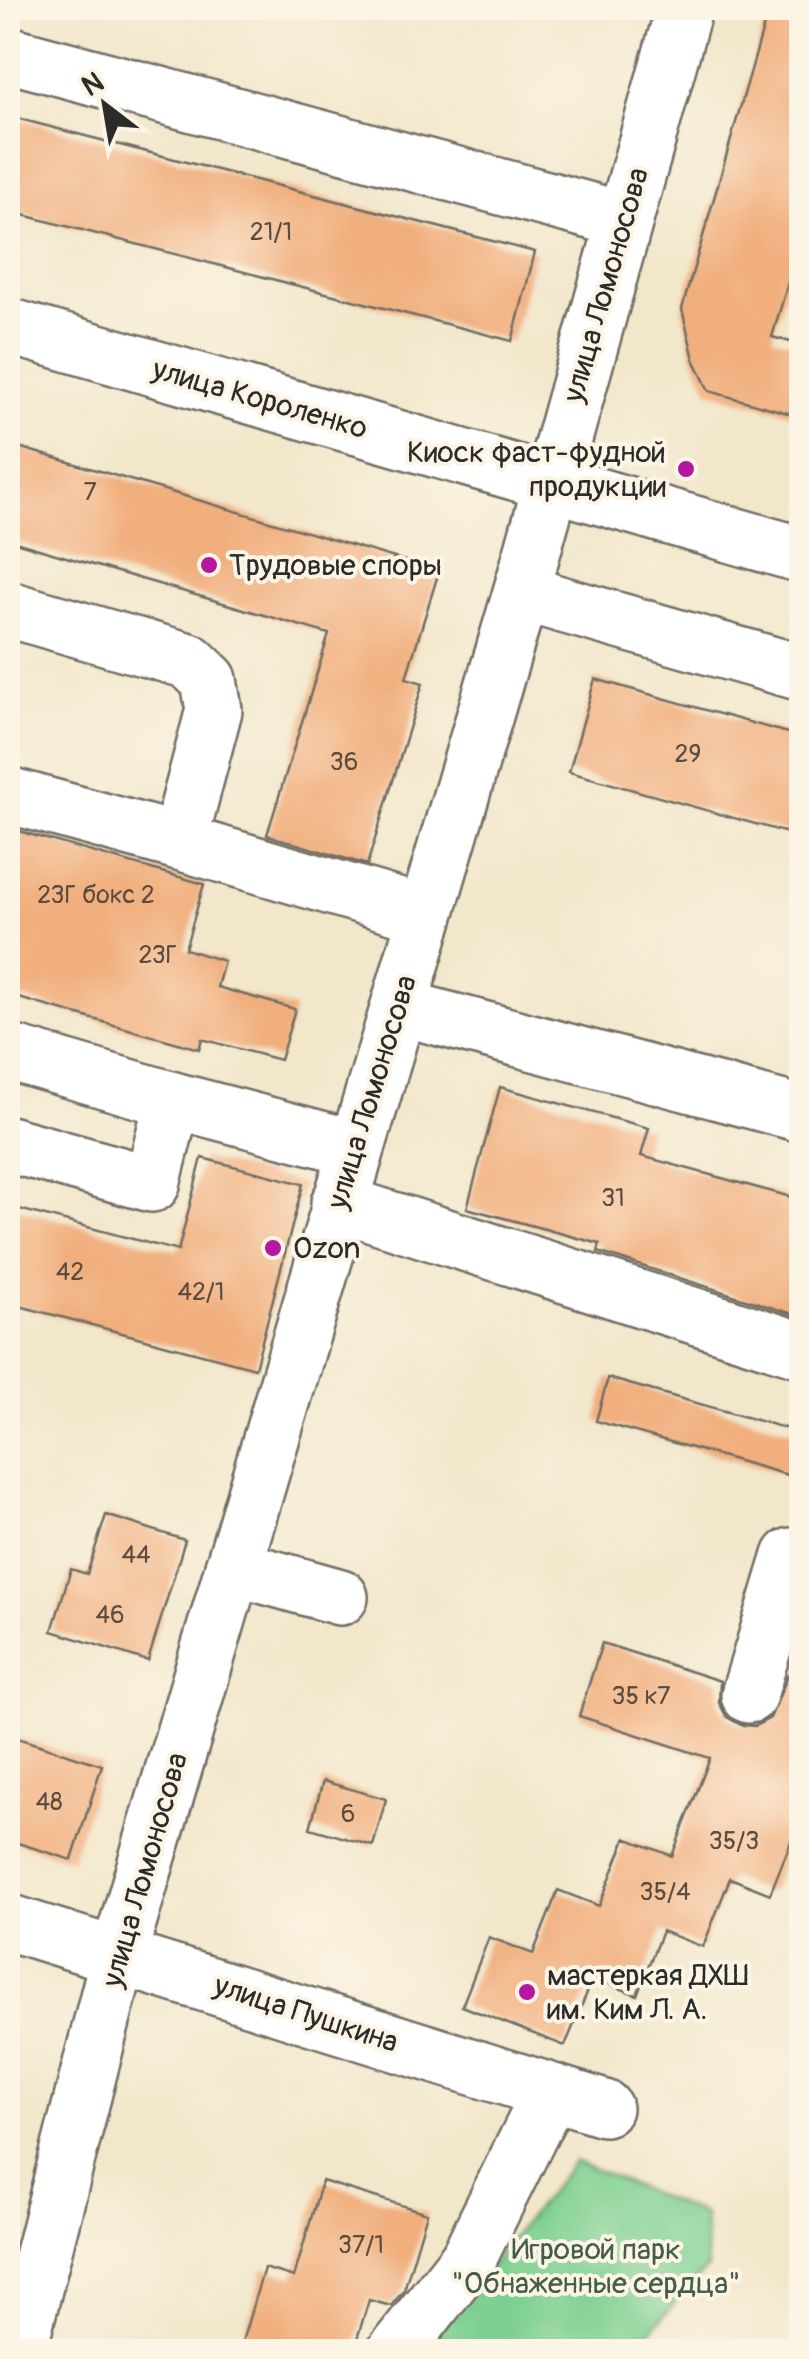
<svg xmlns="http://www.w3.org/2000/svg" width="809" height="2359" font-family="Pangolin,sans-serif">
<style>
.green{fill:#7ed092;stroke:#547e5e;stroke-width:2.5}
.building{fill:#f1af7e}
.lines{fill:none;stroke-linecap:round;stroke-linejoin:round}
.minor-casing{stroke:#716d63;stroke-width:60}
.minor{stroke:#fff;stroke-width:55}
.poi-dot{fill:#b5179e;stroke:#fcf5e5;stroke-width:4}
.labels{text-anchor:middle;dominant-baseline:central;stroke-width:8;stroke-linejoin:round;paint-order:stroke}
.number-label{font-size:25px;fill:#5c4c40}
.street-label{font-size:30px;fill:#2b2b2b;stroke:#fcf5e5}
.poi-label{font-size:30px;fill:#2b2b2b;stroke:#fcf5e5;text-anchor:start}
.park-label{font-size:30px;fill:#445d4a;stroke:#fcf5e5}
</style>
<rect width="100%" height="100%" fill="#fcf5e5"/>
<filter id="ink" filterUnits="userSpaceOnUse"><feTurbulence type="fractalNoise" baseFrequency=".01" numOctaves="2"/><feDisplacementMap in="SourceGraphic" scale="20" xChannelSelector="R" yChannelSelector="G"/><feConvolveMatrix kernelMatrix="1 2 1 2 8 2 1 2 1" color-interpolation-filters="sRGB"/></filter>
<filter id="wash" filterUnits="userSpaceOnUse"><feTurbulence type="fractalNoise" baseFrequency=".0048" numOctaves="4" result="noise"/><feDisplacementMap in="SourceGraphic" scale="40" xChannelSelector="R" yChannelSelector="G"/><feGaussianBlur stdDeviation="2.25" result="paint"/><feColorMatrix in="noise" values="0 0 0 0 0 0 0 0 0 0 0 0 0 0 0 0 0 1.4 0 .05"/><feComposite in="paint" operator="in"/></filter>
<g filter="url(#wash)">
<rect width="100%" height="100%" fill="#f2e7cb"/>
<!-- green -->
<polygon class="green" points="574,2161 704,2215 707,2268 632,2351 421,2352"/>
<g id="blocks">
<!-- building -->
<g class="building">
<polygon points="769,8 802,8 802,235 772,337 802,345 802,417 709,391 694,359 682,309"/>
<polygon points="8,116 535,252 512,341 8,211"/>
<polygon points="8,444 439,571 406,678 423,683 367,865 267,835 329,634 8,540"/>
<polygon points="595,679 802,737 802,837 569,772"/>
<polygon points="8,828 204,884 185,949 224,961 217,987 295,1009 280,1060 202,1039 199,1049 8,995"/>
<polygon points="500,1087 649,1128 641,1156 802,1200 802,1317 598,1252 600,1244 467,1208"/>
<polygon points="202,1158 303,1184 255,1368 8,1303 8,1206 178,1251"/>
<polygon points="608,1378 802,1433 802,1479 596,1421"/>
<polygon points="106,1515 185,1540 148,1661 52,1631 71,1569 87,1574"/>
<polygon points="602,1643 720,1681 719,1703 727,1717 741,1725 755,1726 770,1718 788,1675 802,1679 802,1814 770,1894 730,1878 703,1947 662,1931 637,1995 593,1978 565,2046 462,2006 489,1937 533,1954 558,1890 599,1906 626,1838 672,1856 710,1758 579,1716"/>
<polygon points="8,1735 102,1765 72,1860 8,1840"/>
<polygon points="323,1781 386,1799 373,1846 310,1828"/>
<polygon points="322,2181 427,2213 404,2290 391,2306 369,2300 353,2352 239,2352 264,2268 294,2277"/>
</g>
</g>
</g>
<g filter="url(#ink)">
<use href="#blocks" fill-opacity="0" stroke="#716d63" stroke-width="2.5"/>
<g class="lines">
<defs>
<g id="minor">
<polyline points="8,54 624,220"/>
<polyline points="8,326 802,555"/>
<polyline points="521,593 802,673"/>
<polyline points="8,609 189,661 209,680 214,710 179,842 424,914"/>
<polyline points="8,795 179,842"/>
<polyline points="399,1007 802,1114"/>
<polyline points="8,1052 173,1100"/>
<polyline points="8,1144 152,1184 173,1100 355,1148"/>
<polyline points="339,1203 802,1350"/>
<polyline points="233,1567 340,1597"/>
<polyline points="749,1695 791,1556 802,1559"/>
<polyline points="8,1922 604,2108"/>
<polyline points="18,2352 119,1954 521,593 684,8"/>
<polyline points="395,2352 468,2259 550,2093"/>
</g>
</defs>
<!-- minor casing -->
<use href="#minor" class="minor-casing"/>
<!-- minor -->
<use href="#minor" class="minor"/>
</g>
</g>
<!-- markers -->
<g class="poi-dot">
<circle cx="686" cy="469" r="10"/>
<circle cx="209" cy="565" r="10"/>
<circle cx="273" cy="1248" r="10"/>
<circle cx="527" cy="1992" r="10"/>
</g>
<g class="labels">
<!-- number labels -->
<g class="number-label">
<text x="271" y="232">21/1</text>
<text x="90" y="492">7</text>
<text x="688" y="754">29</text>
<text x="344" y="762">36</text>
<text x="96" y="895">23Г бокс 2</text>
<text x="158" y="955">23Г</text>
<text x="613" y="1198">31</text>
<text x="70" y="1272">42</text>
<text x="201" y="1292">42/1</text>
<text x="136" y="1555">44</text>
<text x="110" y="1615">46</text>
<text x="641" y="1696">35 к7</text>
<text x="49" y="1802">48</text>
<text x="348" y="1814">6</text>
<text x="734" y="1841">35/3</text>
<text x="665" y="1892">35/4</text>
<text x="361" y="2245">37/1</text>
</g>
<!-- street labels -->
<g class="street-label">
<text transform="translate(606 285) rotate(-74)">улица Ломоносова</text>
<text transform="translate(260 399) rotate(16)">улица Короленко</text>
<text transform="translate(372 1092) rotate(-73)">улица Ломоносова</text>
<text transform="translate(145 1870) rotate(-74)">улица Ломоносова</text>
<text transform="translate(306 2014) rotate(18)">улица Пушкина</text>
</g>
<!-- poi labels -->
<g class="poi-label">
<text x="666" y="452" text-anchor="end">Киоск фаст-фудной<tspan x="666" dy="34">продукции</tspan></text>
<text x="229" y="565">Трудовые споры</text>
<text x="293" y="1248">Ozon</text>
<text x="547" y="1975">мастеркая ДХШ<tspan x="547" dy="34">им. Ким Л. А.</tspan></text>
</g>
<!-- park labels -->
<g class="park-label">
<text x="596" y="2249">Игровой парк<tspan x="596" dy="34">"Обнаженные сердца"</tspan></text>
</g>
</g>
<!-- margin -->
<rect width="809" height="2359" fill="none" stroke="#fcf5e5" stroke-width="40"/>
<!-- north arrow -->
<g transform="translate(105 105) rotate(329)" stroke="#fcf5e5" stroke-width="8" paint-order="stroke">
<path d="M0-8L18 38L0 25L-18 38Z" fill="#2b2b2b"/>
<text y="-15" font-size="28" font-weight="bold" text-anchor="middle" fill="#2b2b2b">N</text>
</g>
</svg>
